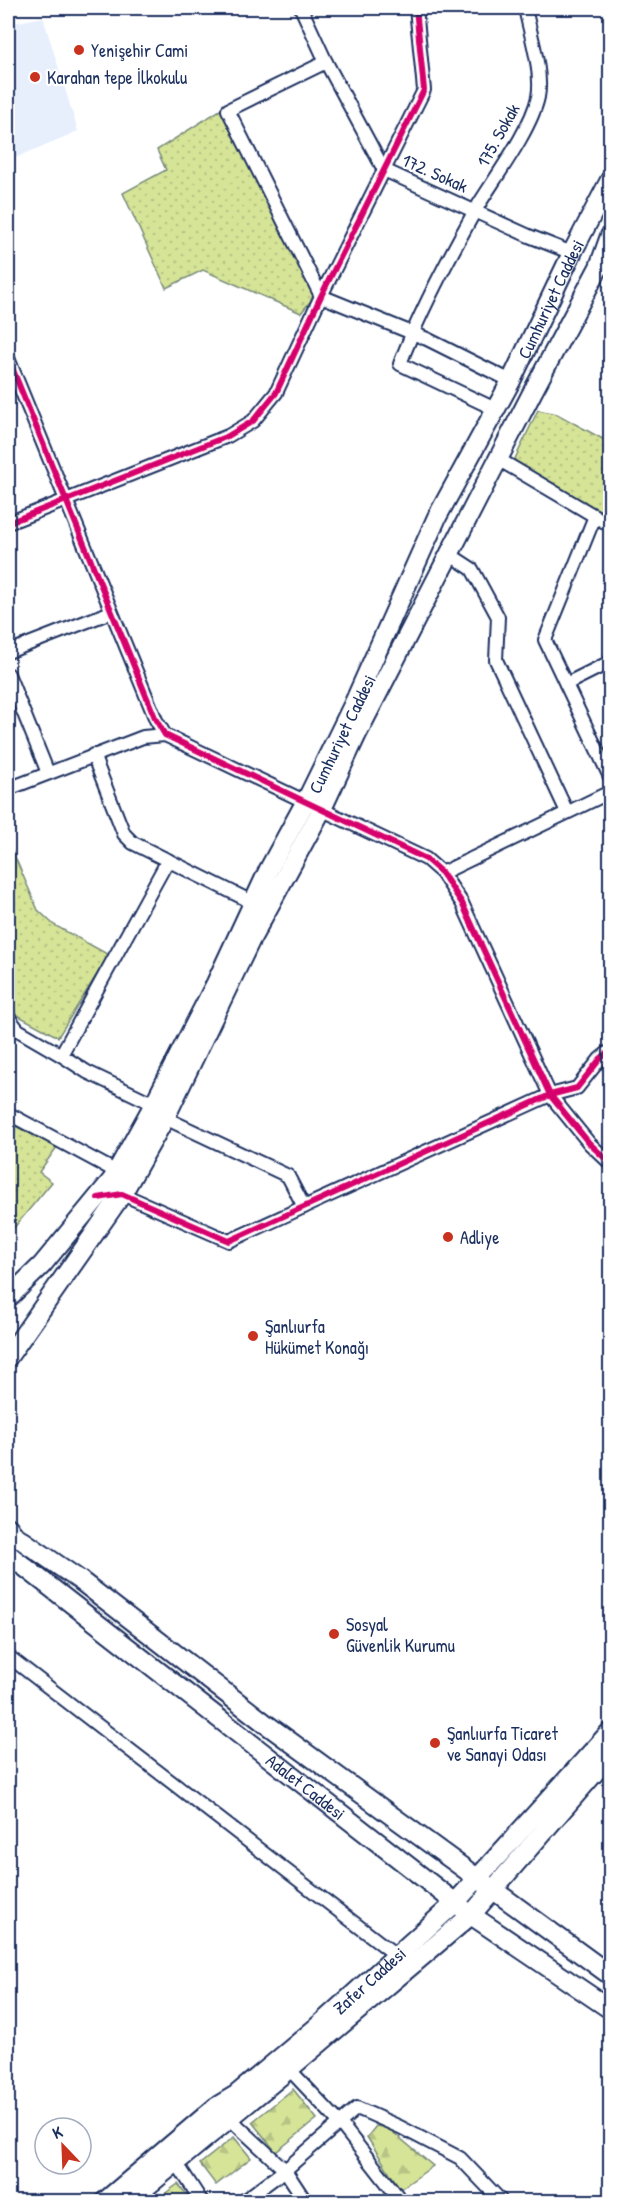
<svg xmlns="http://www.w3.org/2000/svg" width="618" height="2209" font-family="'Patrick Hand',sans-serif">
<style>
.built{fill:#e7effd}
.grass{fill:url(#grass-dots);stroke:#788a7a;stroke-width:1.5}
.forest{fill:url(#forest-firs);stroke:#788a7a;stroke-width:1.5}
.lines{fill:none;stroke-linecap:round;stroke-linejoin:round}
.minor-casing{stroke:#1b2f5e;stroke-width:16}
.secondary-casing{stroke:#1b2f5e;stroke-width:22}
.minor{stroke:#fff;stroke-width:12}
.secondary{stroke:#fff;stroke-width:18}
.cycleway-casing{stroke:#fff;stroke-width:10}
.cycleway{stroke:#d6006c;stroke-width:6}
.poi-dot{fill:#c8321e;stroke:#fff;stroke-width:2}
.labels{text-anchor:middle;dominant-baseline:central;stroke-width:4.5;stroke-linejoin:round;paint-order:stroke}
.poi-label{font-size:18px;fill:#1b2f5e;stroke:#fff;text-anchor:start}
.street-label{font-size:18px;fill:#1b2f5e;stroke:#fff}
</style>
<defs>
<pattern id="grass-dots" width="8" height="8" patternUnits="userSpaceOnUse" patternTransform="scale(1.5)"><rect width="8" height="8" fill="#d6e497"/><path d="M2 2h.1M6 6h.1" fill="none" stroke="#b7c485" stroke-width="1.8" stroke-linecap="round"/></pattern>
<pattern id="forest-firs" width="22" height="20" patternUnits="userSpaceOnUse" patternTransform="scale(1.5)"><rect width="22" height="20" fill="#d6e497"/><path d="M5 1l3.5 6h-7zM16 11l3.5 6h-7z" fill="#b7c485"/></pattern>
</defs>
<rect width="100%" height="100%" fill="#fff"/>
<filter id="ink" filterUnits="userSpaceOnUse"><feTurbulence type="fractalNoise" baseFrequency=".0167" numOctaves="2"/><feDisplacementMap in="SourceGraphic" scale="12" xChannelSelector="R" yChannelSelector="G"/><feConvolveMatrix kernelMatrix="1 2 1 2 8 2 1 2 1" color-interpolation-filters="sRGB"/></filter>
<g filter="url(#ink)">
<!-- built -->
<polygon class="built" points="43,17 78,131 8,161 8,24"/>
<!-- grass -->
<g class="grass">
<polygon points="223,108 317,293 301,313 203,270 166,288 123,193 166,170 157,150"/>
<polygon points="538,410 557,414 610,443 610,521 513,463"/>
<polygon points="8,841 38,910 54,925 109,955 58,1037 15,1014 8,1001"/>
<polygon points="13,1125 57,1147 39,1172 52,1182 8,1235 8,1128"/>
</g>
<!-- forest -->
<g class="forest">
<polygon points="293,2089 317,2119 276,2152 252,2122"/>
<polygon points="376,2126 388,2128 433,2166 400,2189 367,2137"/>
<polygon points="234,2137 251,2158 216,2185 200,2164"/>
<polygon points="178,2184 192,2201 155,2201"/>
</g>
<g class="lines">
<defs>
<g id="minor">
<polyline points="301,8 326,62 384,170 529,236 572,253"/>
<polyline points="326,62 228,110 321,296 427,339 511,381"/>
<polyline points="8,358 156,720 165,735 426,859 442,873 462,903 550,1095 589,1143 610,1163"/>
<path d="M495 409 400 364C419 313 449 257 476 209 494 179 531 130 538 97 543 72 530 33 525 8"/>
<polyline points="498,459 610,525"/>
<polyline points="595,516 545,640 610,777"/>
<polyline points="8,523 228,436 253,421 276,393 321,296 424,90 416,8"/>
<polyline points="449,554 472,569 498,617 496,660 567,812"/>
<polyline points="8,652 111,612"/>
<polyline points="8,674 48,773"/>
<polyline points="566,684 610,662"/>
<polyline points="93,755 124,834 133,843 254,903"/>
<polyline points="8,789 143,737 165,735"/>
<polyline points="442,873 610,792"/>
<polyline points="8,1017 18,1030 61,1055 168,860"/>
<polyline points="61,1055 87,1072 154,1104"/>
<polyline points="8,1118 11,1115 117,1172"/>
<polyline points="165,1118 288,1176 304,1207"/>
<polyline points="117,1195 122,1194 229,1241 550,1095 577,1088 600,1059 610,1051"/>
<polyline points="8,1656 401,1959"/>
<polyline points="289,2069 340,2123 402,2202"/>
<polyline points="226,2115 285,2170 306,2202"/>
<polyline points="176,2162 202,2202"/>
<polyline points="242,2202 285,2170 357,2108 400,2127 460,2158 502,2202"/>
</g>
<g id="secondary">
<path id="s1" d="M8 1298 42 1265 112 1180 154 1104 216 983 269 869 306 801 353 705 437 517 511 381 572 253 610 180"/>
<polyline points="8,1357 122,1194 165,1118 250,941 322,809 356,736 532,393 599,267 610,236"/>
<polyline points="8,1527 13,1534 81,1581 266,1724 610,1975"/>
<path id="s2" d="M8 1554 471 1915 610 2009"/>
<path id="s3" d="M104 2202 216 2107 236 2095 316 2028 455 1903 610 1732"/>
<polyline points="128,2202 289,2069 471,1915 610,1755"/>
</g>
</defs>
<!-- minor casing -->
<use href="#minor" class="minor-casing"/>
<!-- secondary casing -->
<use href="#secondary" class="secondary-casing"/>
<!-- minor -->
<use href="#minor" class="minor"/>
<!-- secondary -->
<use href="#secondary" class="secondary"/>
<defs>
<g id="cycleway">
<polyline points="8,358 156,720 165,735 426,859 442,873 462,903 550,1095 589,1143 610,1163"/>
<polyline points="8,523 228,436 253,421 276,393 321,296 424,90 416,8"/>
<polyline points="98,1198 122,1194 229,1241 550,1095 577,1088 600,1059 610,1051"/>
</g>
</defs>
<!-- cycleway casing -->
<use href="#cycleway" class="cycleway-casing"/>
<!-- cycleway -->
<use href="#cycleway" class="cycleway"/>
</g>
</g>
<!-- markers -->
<g class="poi-dot">
<circle cx="79" cy="50" r="6"/>
<circle cx="35" cy="77" r="6"/>
<circle cx="448" cy="1237" r="6"/>
<circle cx="253" cy="1336" r="6"/>
<circle cx="334" cy="1634" r="6"/>
<circle cx="435" cy="1743" r="6"/>
</g>
<g class="labels">
<!-- poi labels -->
<g class="poi-label">
<text x="91" y="50">Yenişehir Cami</text>
<text x="47" y="77">Karahan tepe İlkokulu</text>
<text x="460" y="1237">Adliye</text>
<text x="265" y="1326">Şanlıurfa<tspan x="265" dy="21">Hükümet Konağı</tspan></text>
<text x="346" y="1624">Sosyal<tspan x="346" dy="21">Güvenlik Kurumu</tspan></text>
<text x="447" y="1733">Şanlıurfa Ticaret<tspan x="447" dy="21">ve Sanayi Odası</tspan></text>
</g>
<!-- street labels -->
<g class="street-label">
<text transform="translate(498 135) rotate(-61)">175. Sokak</text>
<text transform="translate(435 173) rotate(24)">172. Sokak</text>
<text stroke="none"><textPath href="#s1" startOffset="1142">Cumhuriyet Caddesi</textPath></text>
<text transform="translate(342 734) rotate(-64)">Cumhuriyet Caddesi</text>
<text stroke="none"><textPath href="#s2" startOffset="378">Adalet Caddesi</textPath></text>
<text stroke="none"><textPath href="#s3" startOffset="346">Zafer Caddesi</textPath></text>
</g>
</g>
<!-- margin -->
<rect width="618" height="2209" fill="none" stroke="#fff" stroke-width="30"/>
<rect x="15" y="15" width="588" height="2179" fill="none" stroke="#1b2f5e" stroke-width="2" filter="url(#ink)"/>
<!-- north arrow -->
<g transform="translate(63 2146) rotate(337)"><circle r="28" fill="#ffffff" stroke="#a4acbf" stroke-width="1.5"/>
<path d="M0-4.5L10 22L0 15L-10 22Z" fill="#c8321e"/>
<text y="-9" font-size="16" font-weight="bold" text-anchor="middle" fill="#1b2f5e">K</text>
</g>
</svg>
